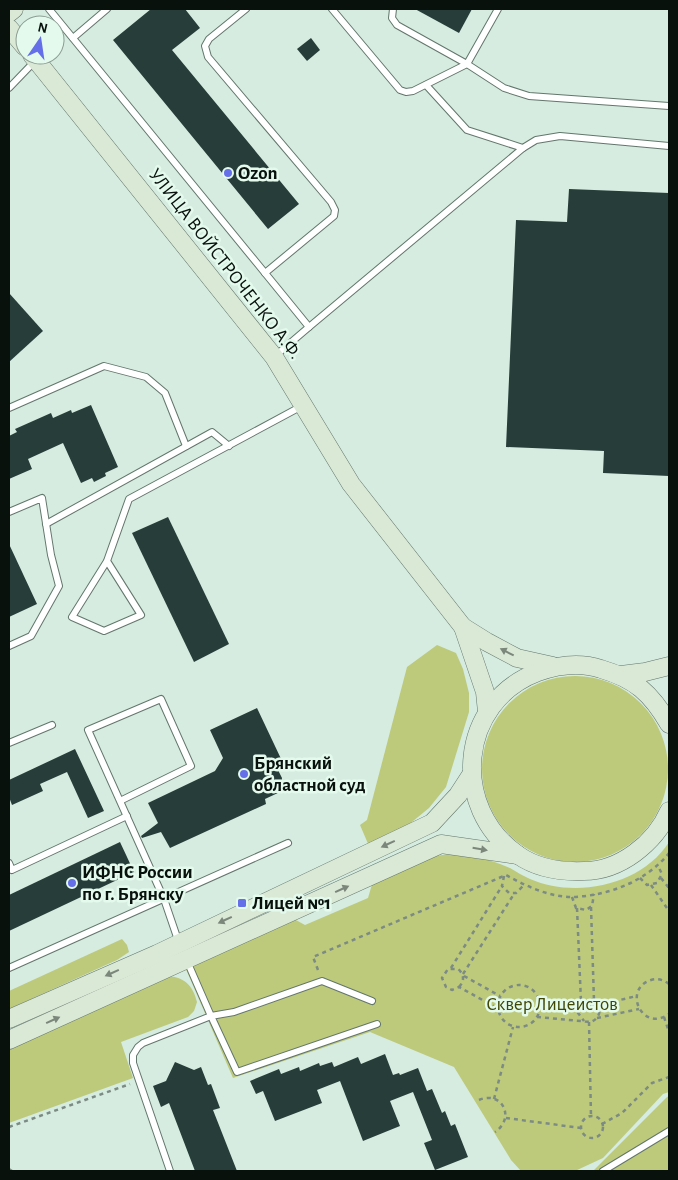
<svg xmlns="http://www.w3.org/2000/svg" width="678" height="1180" font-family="'Alegreya Sans',sans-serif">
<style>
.green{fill:#bdca7b}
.building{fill:#273d3a}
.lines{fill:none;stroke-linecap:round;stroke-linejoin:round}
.service-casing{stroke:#63766c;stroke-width:8}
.secondary-casing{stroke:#63766c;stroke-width:19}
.path{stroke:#7c8b83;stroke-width:2.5;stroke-dasharray:4 4;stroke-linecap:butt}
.service{stroke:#fff;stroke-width:6}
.secondary{stroke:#dae8d6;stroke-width:18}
.oneway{fill:#7c877c}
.poi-dot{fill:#656fe8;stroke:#e3faed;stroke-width:2}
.labels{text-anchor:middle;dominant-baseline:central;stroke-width:5;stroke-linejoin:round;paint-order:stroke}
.poi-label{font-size:19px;font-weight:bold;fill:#09110d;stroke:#e3faed;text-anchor:start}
.street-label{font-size:19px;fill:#09110d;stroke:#e3faed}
.park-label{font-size:19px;fill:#404703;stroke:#e3faed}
</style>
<rect width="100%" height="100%" fill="#d6ece0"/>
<!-- green -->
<g class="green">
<polygon points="437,645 456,653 463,669 469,693 469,712 446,787 429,808 407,826 369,846 360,825 367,820 407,667"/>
<circle cx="575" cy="769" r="93"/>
<path d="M669 842V1092L663 1094 603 1158 575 1171H521L511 1160 454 1067 370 1032 233 1078 185 967 294 919 305 925 368 898 373 881C404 868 436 849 470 855 484 858 498 863 510 868 517 872 523 876 530 879 576 899 642 885 669 842Z"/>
<polygon points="122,939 127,945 129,952 117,960 9,1009 9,991"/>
<path d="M167 976C184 977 193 985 197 1002L194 1011 188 1017 121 1042 133 1078 9 1123V1046Z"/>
<polygon points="669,1096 669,1171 593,1171 667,1097"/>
</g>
<!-- building -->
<g class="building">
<polygon points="151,9 185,9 200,28 172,50 299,204 268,229 113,40"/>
<polygon points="415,9 472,9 459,33"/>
<polygon points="311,38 320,50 307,61 297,49"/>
<polygon points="569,189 669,193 669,476 603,473 604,451 506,447 516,220 567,222"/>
<polygon points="9,293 43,331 9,362"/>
<polygon points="91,405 118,467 105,473 106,476 94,482 92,478 81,483 63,443 28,459 32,469 9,479 9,436 17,432 15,429 51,413 53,418 71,410 72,413"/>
<polygon points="168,517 229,644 194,662 132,533"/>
<polygon points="9,544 37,604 9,617"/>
<polygon points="257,708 283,763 276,766 282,778 280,792 265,799 266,804 170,848 161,832 142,838 141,836 158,823 148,803 215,771 223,758 210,730"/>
<polygon points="75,749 104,811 88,818 67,772 40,784 43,791 12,805 9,797 9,780"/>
<polygon points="120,842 134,872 9,931 9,895"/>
<polygon points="385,1054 393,1075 399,1073 400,1075 418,1068 427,1091 432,1089 442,1113 445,1111 451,1126 455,1124 468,1157 435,1170 424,1143 432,1140 413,1092 390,1101 400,1126 363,1141 340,1081 317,1090 322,1103 275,1121 263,1091 256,1094 250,1081 279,1069 281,1074 299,1067 300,1071 319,1063 320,1066 332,1062 334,1067 358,1057 361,1064"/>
<polygon points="175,1062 194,1070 201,1067 208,1085 211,1084 220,1108 213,1110 237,1171 195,1171 169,1103 161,1107 153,1086 166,1081"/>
</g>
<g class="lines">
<defs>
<g id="service">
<polyline points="49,9 265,273"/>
<polyline points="246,9 209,39 205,46 208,57 331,202 335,210 334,216 265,273 309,327 275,356"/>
<polyline points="332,9 400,90 406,92 413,91 467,64 504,88 529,96 669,106"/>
<polyline points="393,9 392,18 397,25 467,64 498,9"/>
<polyline points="73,38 107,9"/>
<polyline points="9,88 35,61"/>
<polyline points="523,148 536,140 560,136 669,146"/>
<polyline points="309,327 523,148 467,130 426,85"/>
<polyline points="9,408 104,366 146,377 165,393 186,446"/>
<polyline points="9,512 42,498 51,555 59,586 31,636 9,646"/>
<polyline points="46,524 212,432 229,446"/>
<polyline points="107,561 141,615 104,631 72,617 107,561 129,499 302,406"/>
<polyline points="9,743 52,725"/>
<polyline points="120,801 191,766 161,699 88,730 164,899 179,943"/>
<polyline points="9,863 12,870 127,816"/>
<polyline points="9,968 288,843"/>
<polyline points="372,1001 322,981 234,1012 211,1016 237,1072 377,1024"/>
<polyline points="170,1171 133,1063 133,1055 138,1047 143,1043 211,1016 187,961"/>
<polyline points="603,1171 669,1131"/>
</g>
<g id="secondary">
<polyline points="9,13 14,9"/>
<polyline points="9,28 25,47"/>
<polyline points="32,55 274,357 351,484 463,627 485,692 487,712"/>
<polyline points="463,627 487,642 517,658 553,666"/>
<polyline points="621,675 645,672 669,666"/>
<path d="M669 724C651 693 635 679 601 669 580 662 558 665 538 672 458 702 450 808 518 855 538 869 561 872 584 871 620 871 655 843 669 811"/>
<polyline points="9,1019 157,954 432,823 458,795 471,775"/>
<polyline points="9,1040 441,844 518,855"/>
</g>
</defs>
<!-- service casing -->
<use href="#service" class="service-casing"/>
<!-- secondary casing -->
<use href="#secondary" class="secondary-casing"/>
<!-- path -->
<g class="path">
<polyline points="504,876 502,886 509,893 516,893 524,885"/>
<polyline points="640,878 647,885 657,883 662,874 658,866"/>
<polyline points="661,878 669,888"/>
<polyline points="651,885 669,911"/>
<polyline points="572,897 576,908 586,910 592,906 594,894"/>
<polyline points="591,907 594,1001"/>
<polyline points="577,908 581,1002"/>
<polyline points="451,968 502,886"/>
<path d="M318 970 313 957 506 875C526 886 549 897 572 897 608 896 647 881 669 853"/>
<polyline points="463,974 514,894"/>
<polyline points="464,976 500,996"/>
<path d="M669 984C664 980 658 978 651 980 622 989 642 1033 669 1014"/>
<circle cx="519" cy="1006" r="21"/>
<path d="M459 987C465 981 464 974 458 969H448L442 978 446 987 452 990 459 987 497 1008"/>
<polyline points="540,1005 578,1008"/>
<polyline points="598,1005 637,996"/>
<path d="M537 1017 591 1022C602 1017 602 1006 592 1000 583 999 578 1004 578 1013L584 1021"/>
<polyline points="664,1017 669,1032"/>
<polyline points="597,1018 639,1009"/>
<polyline points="589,1022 591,1117"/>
<polyline points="494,1099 513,1027"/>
<path d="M479 1100C502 1090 516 1118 495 1132"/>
<circle cx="592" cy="1127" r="11"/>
<polyline points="506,1118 581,1128"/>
<polyline points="602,1124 622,1113 652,1083 669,1077"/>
<polyline points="9,1127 130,1084"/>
<polyline points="9,1169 12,1171"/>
</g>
<!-- service -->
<use href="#service" class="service"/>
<!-- secondary -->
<use href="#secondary" class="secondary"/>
</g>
<!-- one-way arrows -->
<defs><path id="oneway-solid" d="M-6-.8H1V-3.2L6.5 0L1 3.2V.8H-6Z" transform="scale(1.25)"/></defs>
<g class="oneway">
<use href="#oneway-solid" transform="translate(507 652) rotate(-153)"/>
<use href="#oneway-solid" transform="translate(388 844) rotate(155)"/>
<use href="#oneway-solid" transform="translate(480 849) rotate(10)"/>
<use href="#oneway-solid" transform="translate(342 889) rotate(-24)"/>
<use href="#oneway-solid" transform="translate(225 920) rotate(155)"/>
<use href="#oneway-solid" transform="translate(112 973) rotate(156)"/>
<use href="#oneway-solid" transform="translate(53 1020) rotate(-24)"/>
</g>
<!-- markers -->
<g class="poi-dot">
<circle cx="228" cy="173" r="5"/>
<circle cx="244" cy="774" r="5"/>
<circle cx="72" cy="883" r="5"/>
<rect x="237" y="898" width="10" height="10" rx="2.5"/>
</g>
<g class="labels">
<!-- poi labels -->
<g class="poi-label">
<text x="238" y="173">Ozon</text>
<text x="254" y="763">Брянский<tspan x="254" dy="22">областной суд</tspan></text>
<text x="82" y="872">ИФНС России<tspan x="82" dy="22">по г. Брянску</tspan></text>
<text x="252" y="903">Лицей №1</text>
</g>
<!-- street labels -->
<g class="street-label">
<text transform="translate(225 264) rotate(52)">УЛИЦА ВОЙСТРОЧЕНКО А.Ф.</text>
</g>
<!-- park labels -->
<g class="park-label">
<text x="552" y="1004">Сквер Лицеистов</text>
</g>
</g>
<!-- border -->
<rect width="678" height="1180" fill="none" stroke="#09110d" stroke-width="20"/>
<!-- north arrow -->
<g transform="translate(40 40) rotate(13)"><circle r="24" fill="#e3faed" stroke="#8c9d93"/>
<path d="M0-4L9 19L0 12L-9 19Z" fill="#656fe8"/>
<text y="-8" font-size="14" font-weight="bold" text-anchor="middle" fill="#09110d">N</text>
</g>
</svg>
